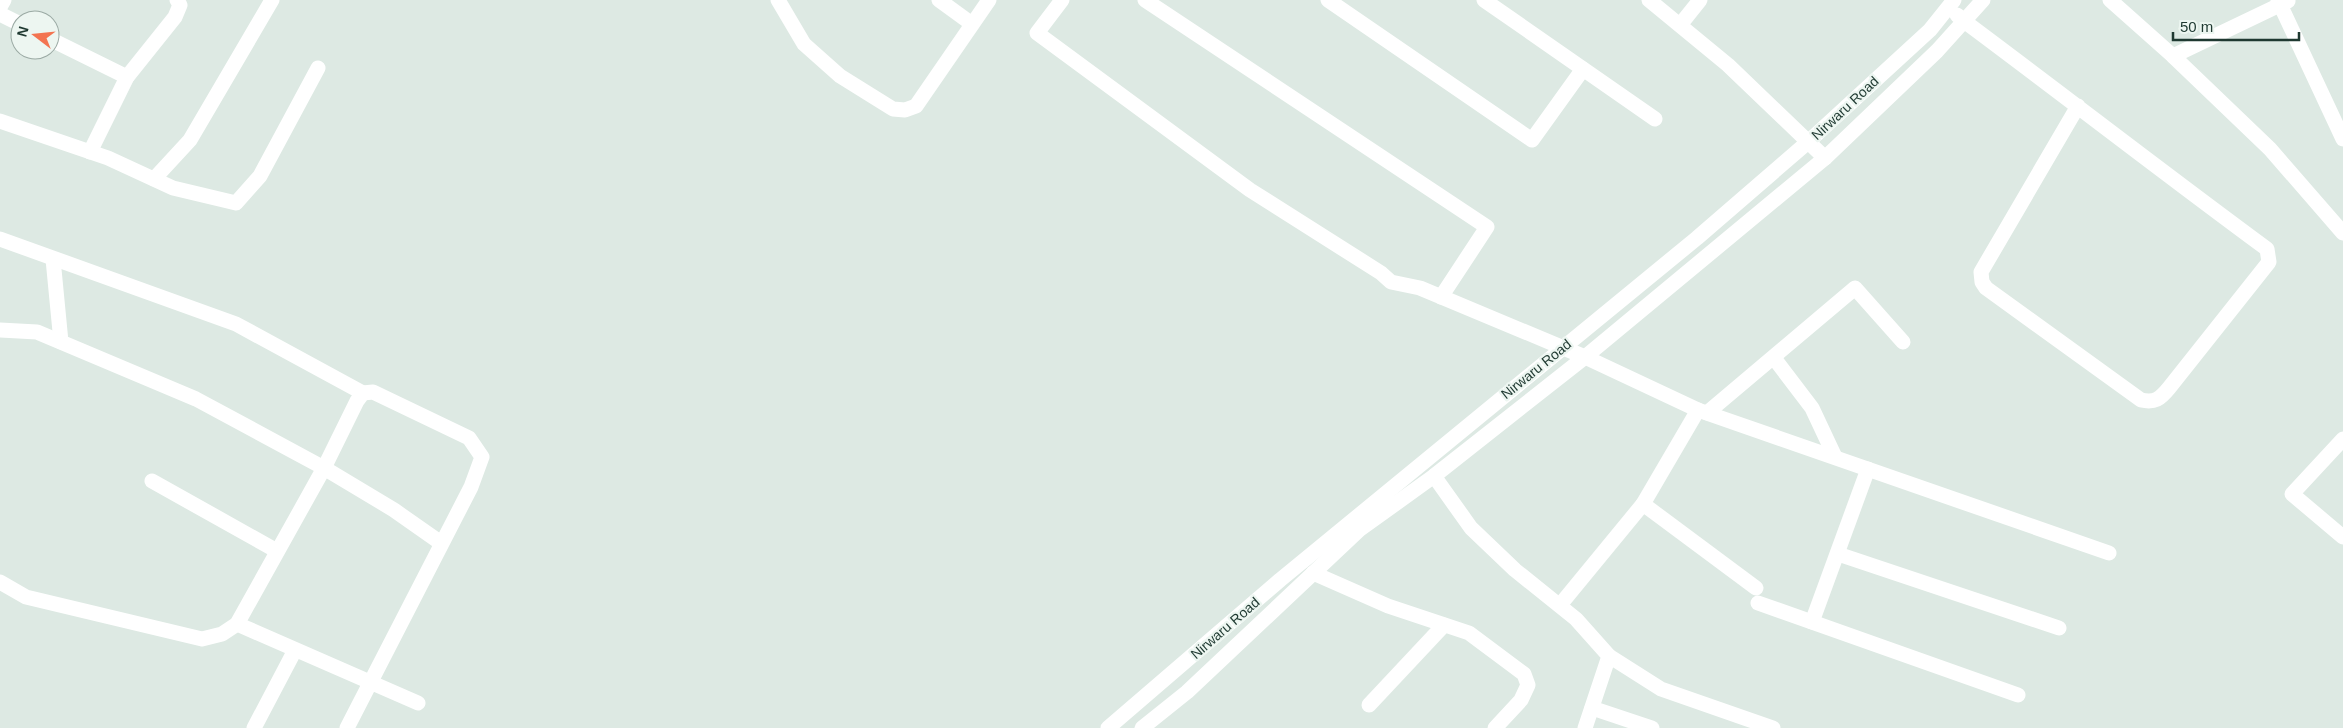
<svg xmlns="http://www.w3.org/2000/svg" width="2343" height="728" font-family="Arial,sans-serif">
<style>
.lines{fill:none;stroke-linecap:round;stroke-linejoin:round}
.minor{stroke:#fff;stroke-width:15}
.labels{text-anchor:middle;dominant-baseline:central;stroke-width:4.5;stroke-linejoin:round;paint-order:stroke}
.street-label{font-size:14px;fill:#1f3931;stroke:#edf6f1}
</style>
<rect width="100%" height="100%" fill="#dde9e3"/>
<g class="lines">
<!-- minor -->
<g class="minor">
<polyline points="778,0 804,44 840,76 893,109 905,110 916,106 989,0"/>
<polyline points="939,0 972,24"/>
<polyline points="1062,0 1037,33 1250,190 1381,273 1391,282 1420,288 1585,357 1698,410 2109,553"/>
<polyline points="1145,0 1487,227 1441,297"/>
<polyline points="1328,0 1532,140 1583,69"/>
<polyline points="1484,0 1655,119"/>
<polyline points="1649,0 1728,65 1825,158"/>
<polyline points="2110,0 2173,56 2270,149 2343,233"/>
<polyline points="2278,0 2343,139"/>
<polyline points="0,7 4,0"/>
<polyline points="0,14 20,24"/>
<path d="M1957 15 1964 21C2066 97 2165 174 2267 249L2269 262 2169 388C2160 399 2155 403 2141 400L1986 288 1982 282 1981 272 2078 106"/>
<polyline points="1680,25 1700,0"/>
<polyline points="50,39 127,77"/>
<polyline points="2173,56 2288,1"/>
<polyline points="0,121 108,158 173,188 236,203 260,176 318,68"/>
<polyline points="90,152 127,77 175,17 180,5 177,0"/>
<polyline points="154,179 190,140 272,0"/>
<polyline points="0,239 236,324 363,393"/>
<polyline points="53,259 61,342"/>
<polyline points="0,330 37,332 196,399 324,468 394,510 441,543"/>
<polyline points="1774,358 1812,408 1835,457"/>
<polyline points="1707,413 1855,288 1903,342"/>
<polyline points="2343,439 2292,494 2343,537"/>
<polyline points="1434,476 1471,528 1515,570 1576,619 1609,656 1585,728"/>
<polyline points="152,481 277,551"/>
<polyline points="1643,504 1756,588"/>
<polyline points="1838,554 2059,628"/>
<polyline points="1313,573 1388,606 1469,633 1524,674 1528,685 1521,700 1495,728"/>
<polyline points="0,582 26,597 202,639 222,634 237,624 324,468 357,401 363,393 373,392 469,438 482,457 471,487 347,728"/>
<polyline points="1758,603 2018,695"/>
<polyline points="1560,605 1643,504 1698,410"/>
<polyline points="1812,622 1868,469"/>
<polyline points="237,624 418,703"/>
<polyline points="1609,656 1661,689 1773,728"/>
<polyline points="1369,705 1444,625"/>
<polyline points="1592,708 1652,728"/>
<polyline points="254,728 295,650"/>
<polyline points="1108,728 1280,580 1697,238 1808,142 1930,30 1954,0"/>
<polyline points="1142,728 1187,692 1359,530 1434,476 1585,357 1825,158 1937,51 1983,0"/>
</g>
</g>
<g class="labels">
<!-- street labels -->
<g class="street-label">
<text transform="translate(1845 108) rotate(-43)">Nirwaru Road</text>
<text transform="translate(1536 369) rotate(-39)">Nirwaru Road</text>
<text transform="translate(1225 628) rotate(-41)">Nirwaru Road</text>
</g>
</g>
<!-- north arrow -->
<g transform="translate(35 35) rotate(286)"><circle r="24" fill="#edf6f1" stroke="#9baaa4"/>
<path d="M0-4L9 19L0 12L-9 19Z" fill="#f37451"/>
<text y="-8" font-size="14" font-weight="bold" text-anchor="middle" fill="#1f3931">N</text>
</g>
<!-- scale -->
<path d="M2173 32v8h126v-8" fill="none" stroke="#1f3931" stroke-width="2.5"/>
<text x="2180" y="32" font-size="15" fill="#1f3931" stroke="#edf6f1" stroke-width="4" paint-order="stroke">50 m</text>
</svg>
